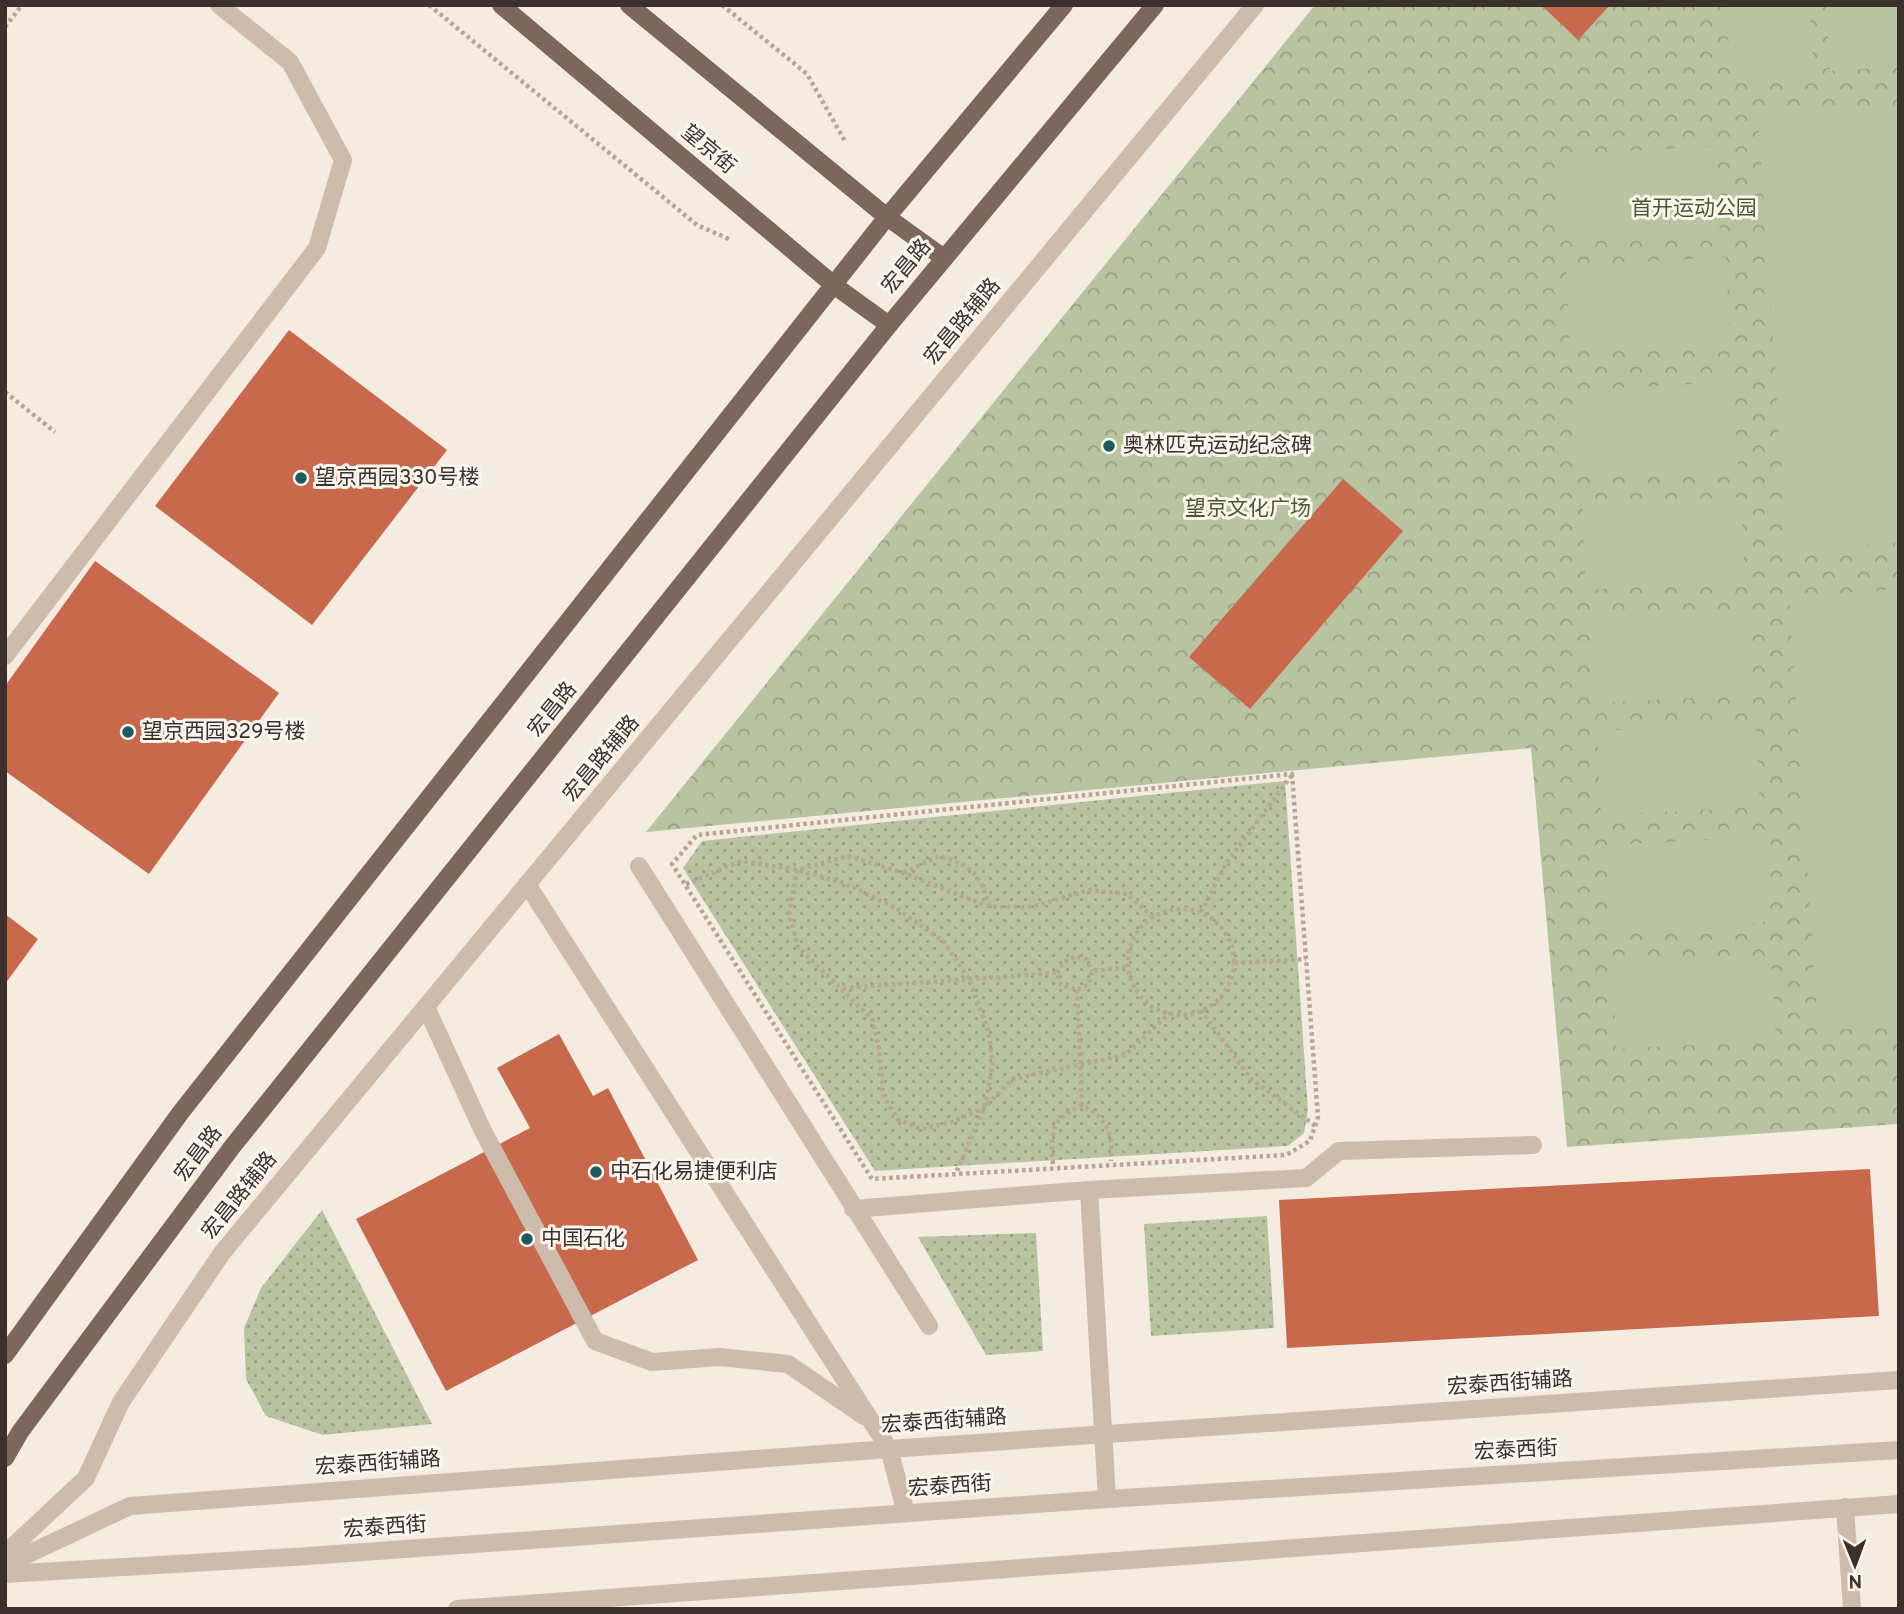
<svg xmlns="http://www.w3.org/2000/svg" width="1904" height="1614" font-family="Overpass,'Noto Sans SC',sans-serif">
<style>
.grass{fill:url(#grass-dots)}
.forest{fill:url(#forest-crowns)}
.pitch{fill:#b8c4a0}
.building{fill:#c8694b}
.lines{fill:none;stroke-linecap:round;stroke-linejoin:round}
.path{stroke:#b9a596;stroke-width:4.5;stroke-dasharray:3.5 3.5;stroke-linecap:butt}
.minor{stroke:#cdbbac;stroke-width:18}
.major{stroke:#7d675c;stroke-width:18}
.poi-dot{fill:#1f5a5e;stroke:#fbf5ee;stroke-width:2.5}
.labels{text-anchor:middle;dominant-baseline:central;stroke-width:6;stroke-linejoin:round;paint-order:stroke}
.street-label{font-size:21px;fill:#3b302b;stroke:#fbf5ee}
.park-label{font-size:21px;fill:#4a5a2e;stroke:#fbf5ee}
.poi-label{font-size:21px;fill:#3b302b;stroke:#fbf5ee;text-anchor:start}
</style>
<defs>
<pattern id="grass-dots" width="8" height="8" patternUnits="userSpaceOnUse" patternTransform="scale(1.75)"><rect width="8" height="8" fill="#b8c4a0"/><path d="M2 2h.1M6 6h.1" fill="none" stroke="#97a083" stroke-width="1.8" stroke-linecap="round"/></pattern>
<pattern id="forest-crowns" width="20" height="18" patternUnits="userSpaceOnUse" patternTransform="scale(1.75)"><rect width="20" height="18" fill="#b8c4a0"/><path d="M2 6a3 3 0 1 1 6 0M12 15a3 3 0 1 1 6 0" fill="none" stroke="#97a083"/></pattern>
</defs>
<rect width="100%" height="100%" fill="#f4ebe1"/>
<!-- grass -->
<g class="grass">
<polygon points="1285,781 1308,1110 1304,1133 1288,1146 875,1171 683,868 702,841"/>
<polygon points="322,1210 432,1424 323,1435 266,1416 246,1379 244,1328 261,1288"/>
<polygon points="1267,1216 1274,1328 1151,1336 1144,1224"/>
<polygon points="1036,1233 1043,1351 986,1355 918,1237"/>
</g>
<!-- forest -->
<polygon class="forest" points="1315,5 1899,5 1899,1124 1567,1147 1531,748 646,832"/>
<!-- pitch -->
<g class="pitch">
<polygon points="1726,5 1809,5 1814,74 1731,79"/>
<polygon points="1826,5 1899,5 1899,67 1830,71"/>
<polygon points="1899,106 1899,543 1787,551 1758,116"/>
<polygon points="1715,146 1720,231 1560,239 1556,155"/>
<polygon points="1726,257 1730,341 1570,349 1566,265"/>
<polygon points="1733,382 1738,467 1578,475 1574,390"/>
<polygon points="1741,497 1745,582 1586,590 1582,505"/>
<polygon points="1899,589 1899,1026 1818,1031 1789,597"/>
<polygon points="1750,610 1754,695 1595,703 1591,618"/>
<polygon points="1756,722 1760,807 1601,815 1597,731"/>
<polygon points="1765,837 1769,922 1610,930 1606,845"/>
<polygon points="1771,956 1776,1041 1616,1049 1612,964"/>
</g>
<!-- building -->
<g class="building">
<polygon points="1541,5 1610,5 1578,40"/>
<polygon points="289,330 447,450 312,625 155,506"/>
<polygon points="1343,479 1403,531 1250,709 1189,657"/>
<polygon points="95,561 279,693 149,874 5,771 5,686"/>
<polygon points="5,914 38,939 5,984"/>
<polygon points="559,1034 593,1096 608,1088 698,1260 446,1391 356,1219 530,1128 497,1068"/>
<polygon points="1870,1169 1879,1316 1287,1348 1279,1200"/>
</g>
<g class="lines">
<!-- path -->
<g class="path">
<polyline points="429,5 697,225 731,240"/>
<polyline points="722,5 807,74 846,143"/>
<polyline points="5,27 22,5"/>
<polyline points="5,392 55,432"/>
<polygon points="1292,774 1318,1117 1310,1141 1286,1155 872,1179 672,864 697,835"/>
<path d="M904 873 939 856C973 866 979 873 990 907"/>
<polyline points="686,884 741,861 797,870 844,883 896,908 944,942 969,979 988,1030 993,1064 984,1108 956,1173"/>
<circle cx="1181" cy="962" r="53"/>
<polyline points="1201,912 1227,862 1292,775"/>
<polyline points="1153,917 1127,894 1089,890 1032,907 990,907 903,873 848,856 797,870 789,914 798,947 872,1019 879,1048 883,1095 897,1119 921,1129 952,1122 984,1108 1013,1079 1125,1055 1170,1013"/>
<polyline points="1235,963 1306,959"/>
<polyline points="1057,973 1064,962 1075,956 1086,959 1092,971"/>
<polyline points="843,988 1057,973 1061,985 1077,990 1089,984 1092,971 1128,967"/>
<path d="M1077 990 1082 1105C1107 1118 1113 1133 1111 1161"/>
<polyline points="1201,1010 1251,1079 1317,1127"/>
<path d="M1053 1164C1050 1130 1051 1120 1082 1105"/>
</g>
<!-- minor -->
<g class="minor">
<polyline points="5,656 317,248 343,160 290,62 219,5"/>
<polyline points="639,866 929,1326"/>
<polyline points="527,884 889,1449 906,1513"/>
<polyline points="426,1007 483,1131 595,1341 652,1362 719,1357 788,1364 864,1416"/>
<polyline points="1089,1190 1107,1499"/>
<polyline points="853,1209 1089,1190 1306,1178 1339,1151 1533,1145"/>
<polyline points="1845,1507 1852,1609"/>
<polyline points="5,1554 86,1478 121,1402 222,1253 1255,5"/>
<polyline points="5,1565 130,1506 889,1449 1899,1380"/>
<polyline points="5,1574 294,1557 1107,1499 1899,1450"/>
<polyline points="457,1609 1899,1504"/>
</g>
<!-- major -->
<g class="major">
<polyline points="501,5 835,286 889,325"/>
<polyline points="629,5 887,217 944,258"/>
<polyline points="5,1355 181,1112 887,217 1064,5"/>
<polyline points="5,1458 20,1432 232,1147 889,325 1155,5"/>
</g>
</g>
<!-- markers -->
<g class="poi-dot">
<circle cx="1109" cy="446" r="7"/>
<circle cx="301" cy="478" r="7"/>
<circle cx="128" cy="732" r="7"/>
<circle cx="596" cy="1172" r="7"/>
<circle cx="527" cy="1239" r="7"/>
</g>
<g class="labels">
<!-- street labels -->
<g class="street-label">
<text transform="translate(708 150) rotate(40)">望京街</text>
<text transform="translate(907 267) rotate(-50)">宏昌路</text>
<text transform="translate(963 322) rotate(-50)">宏昌路辅路</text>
<text transform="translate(553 710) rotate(-51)">宏昌路</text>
<text transform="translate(602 759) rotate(-50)">宏昌路辅路</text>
<text transform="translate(199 1154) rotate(-53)">宏昌路</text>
<text transform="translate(240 1196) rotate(-51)">宏昌路辅路</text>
<text transform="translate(1510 1384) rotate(-4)">宏泰西街辅路</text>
<text transform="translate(944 1422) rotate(-4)">宏泰西街辅路</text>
<text transform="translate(1516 1451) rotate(-3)">宏泰西街</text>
<text transform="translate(378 1464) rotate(-4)">宏泰西街辅路</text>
<text transform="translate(950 1487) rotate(-4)">宏泰西街</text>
<text transform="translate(385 1528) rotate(-4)">宏泰西街</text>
</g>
<!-- park labels -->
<g class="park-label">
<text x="1694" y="209">首开运动公园</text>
<text x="1248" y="509">望京文化广场</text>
</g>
<!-- poi labels -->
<g class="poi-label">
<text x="1123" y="446">奥林匹克运动纪念碑</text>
<text x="315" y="478">望京西园330号楼</text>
<text x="142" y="732">望京西园329号楼</text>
<text x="610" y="1172">中石化易捷便利店</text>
<text x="541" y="1239">中国石化</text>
</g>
</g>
<!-- border -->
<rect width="1904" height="1614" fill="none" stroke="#3b302b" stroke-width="14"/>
<!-- north arrow -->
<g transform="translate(1855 1565) rotate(179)" stroke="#fbf5ee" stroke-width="5" paint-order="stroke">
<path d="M0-5L12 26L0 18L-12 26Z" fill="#3b302b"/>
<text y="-10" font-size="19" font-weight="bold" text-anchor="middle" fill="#3b302b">N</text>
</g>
</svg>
